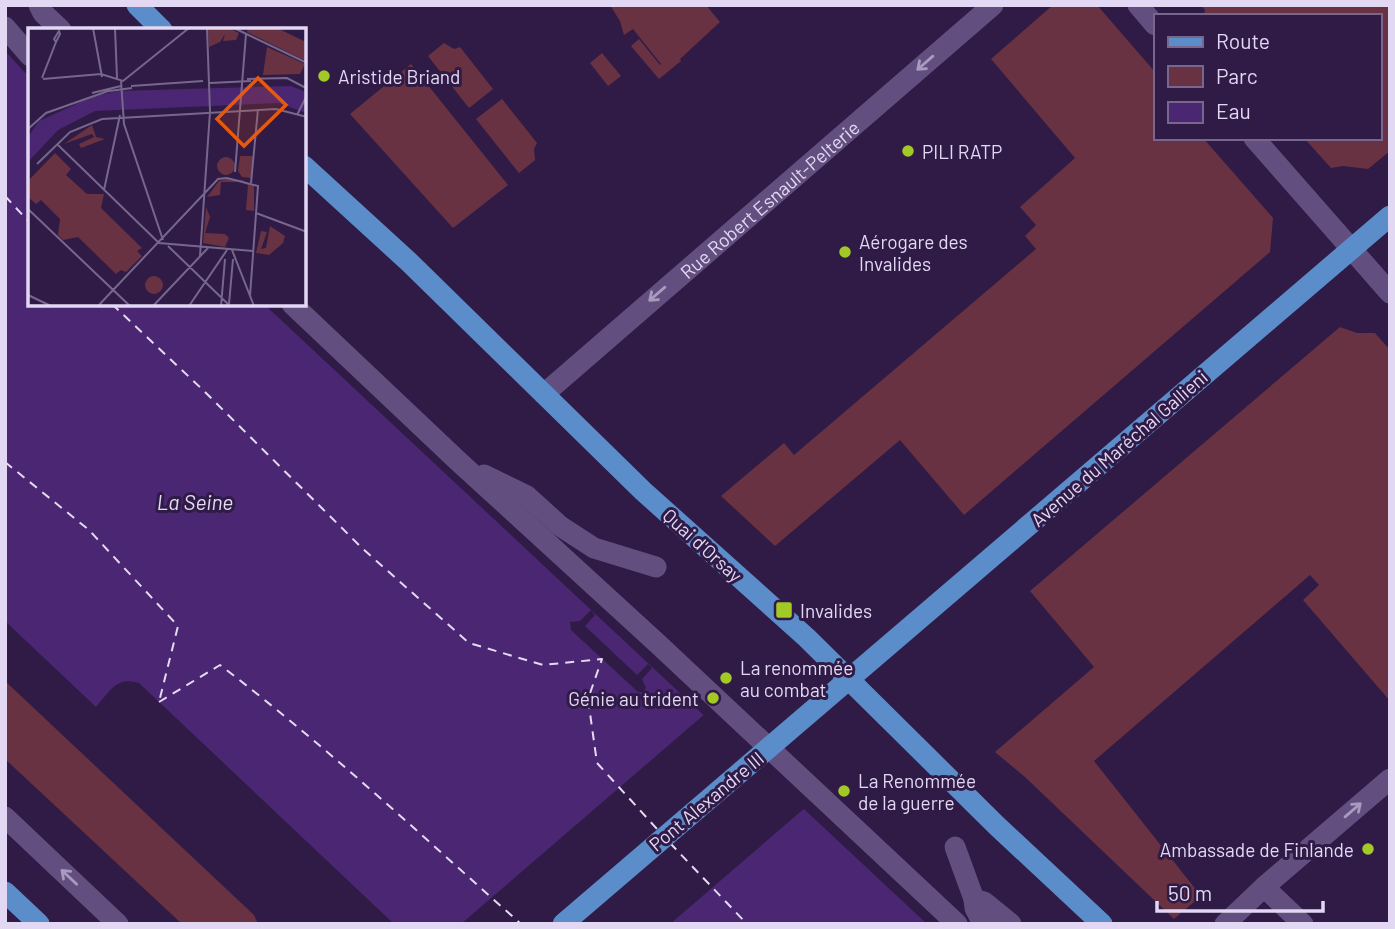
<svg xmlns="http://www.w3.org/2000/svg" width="1395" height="929" font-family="Barlow,sans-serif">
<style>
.green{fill:#693242}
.water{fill:#4b2673}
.pier{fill:#2f1b46}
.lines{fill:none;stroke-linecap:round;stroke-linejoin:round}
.ferry{stroke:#e4dbf2;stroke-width:2;stroke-dasharray:9 7;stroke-linecap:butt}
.minor{stroke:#634f7f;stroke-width:21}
.major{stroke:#5c8dcb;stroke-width:21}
.oneway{stroke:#a99abf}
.poi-dot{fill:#a3c926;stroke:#2f1b46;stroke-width:2.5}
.labels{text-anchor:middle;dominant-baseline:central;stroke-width:6;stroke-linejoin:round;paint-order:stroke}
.poi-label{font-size:19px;fill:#e3d8f4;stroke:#2f1b46;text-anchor:start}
.street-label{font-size:19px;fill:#e3d8f4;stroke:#2f1b46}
.water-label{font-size:21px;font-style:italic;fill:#e4dbf2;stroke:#2f1b46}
.inset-river{fill:none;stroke:#4b2673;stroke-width:3.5}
.inset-road{fill:none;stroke:#77678c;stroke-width:2}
.view{fill:#e8590c;fill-opacity:0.15;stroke:#e8590c;stroke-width:3.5}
.inset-edge{fill:none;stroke:#e3d8f4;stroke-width:3.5}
</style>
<rect width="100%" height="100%" fill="#2f1b46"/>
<!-- green -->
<g class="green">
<polygon points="610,5 706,5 720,22 680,59 681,61 659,79 631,46 639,39 660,65 661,64 633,29 624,35 620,21"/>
<polygon points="1053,5 1097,5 1155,72 1155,138 1203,138 1273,218 1270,252 964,515 900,440 775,546 721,496 784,443 794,455 1036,249 1025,236 1036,225 1020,207 1075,158 991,59"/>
<polygon points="1201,5 1390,5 1390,151 1368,169 1343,166 1331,168 1304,138 1379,138 1379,16 1203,16 1205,10"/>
<polygon points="444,43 454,49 460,47 493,89 469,108 428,56"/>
<polygon points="602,53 621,76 608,86 590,63"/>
<polygon points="411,64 508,185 453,228 350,114"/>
<polygon points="502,99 537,143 534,149 535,160 519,173 476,119"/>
<polygon points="1340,327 1357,333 1375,333 1390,350 1390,701 1303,600 1319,585 1310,575 1094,761 1201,896 1174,919 1025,777 995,752 1094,667 1030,591"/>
<polygon points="5,681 254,915 258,924 182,924 5,759"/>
</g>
<!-- water -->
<path class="water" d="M5 51 30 78V304L265 305 927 924H394L139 683C116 676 110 691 96 707L5 621Z"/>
<!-- pier -->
<g class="pier">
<polygon points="591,610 595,615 585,626 637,675 648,664 652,668 642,679 646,688 643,692 638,692 571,630 570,622 580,621"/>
<polygon points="706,713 806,807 670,924 461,924"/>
</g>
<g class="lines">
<!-- ferry -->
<g class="ferry">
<polyline points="5,196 30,223"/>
<polyline points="112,304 204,391 363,549 469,643 543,665 602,659 588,699 597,763 657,829"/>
<polyline points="5,462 89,530 178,626 159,702"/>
<path d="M159 702 220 665C325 745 422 836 521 924"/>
<polyline points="670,843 747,924"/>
</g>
<!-- minor -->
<g class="minor">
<polyline points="39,5 43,13 61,30"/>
<polyline points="1138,5 1155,25"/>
<polyline points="5,27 30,56"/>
<polyline points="1254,138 1390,293"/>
<polyline points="292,304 458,461 658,644 957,924"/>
<path id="s1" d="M544 394 993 5"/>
<polyline points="484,475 527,496 560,526 594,548 656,567"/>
<polyline points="5,817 118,924"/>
<polyline points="955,847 974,899"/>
<polyline points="1264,887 1303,924"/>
<polyline points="983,924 975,908 974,899 984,902 1011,924"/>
<polyline points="1225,924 1264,887 1390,779"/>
</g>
<!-- major -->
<g class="major">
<polyline points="137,5 162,30"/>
<polyline points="304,166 409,262 643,491 807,638 996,825 1102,924"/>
<polyline points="5,892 39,924"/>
<polyline points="563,924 1390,216"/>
</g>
</g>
<!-- one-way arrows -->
<defs><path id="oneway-shaft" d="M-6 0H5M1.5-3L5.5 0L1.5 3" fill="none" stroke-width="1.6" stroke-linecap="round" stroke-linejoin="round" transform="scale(1.75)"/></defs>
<g class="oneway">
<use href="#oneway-shaft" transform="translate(925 63) rotate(139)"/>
<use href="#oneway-shaft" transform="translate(657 294) rotate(139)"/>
<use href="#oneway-shaft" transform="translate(1353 810) rotate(-41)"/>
<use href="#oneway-shaft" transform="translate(69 877) rotate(-137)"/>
</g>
<!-- markers -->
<g class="poi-dot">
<circle cx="324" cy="76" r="7"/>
<circle cx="908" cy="151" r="7"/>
<circle cx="845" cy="252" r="7"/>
<rect x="775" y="601" width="18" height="18" rx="3.5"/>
<circle cx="726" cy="678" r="7"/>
<circle cx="713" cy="698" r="7"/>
<circle cx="844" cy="791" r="7"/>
<circle cx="1368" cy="849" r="7"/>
</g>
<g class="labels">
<!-- poi labels -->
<g class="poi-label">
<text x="338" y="76">Aristide Briand</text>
<text x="922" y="151">PILI RATP</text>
<text x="859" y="241">Aérogare des<tspan x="859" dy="22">Invalides</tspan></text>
<text x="800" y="610">Invalides</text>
<text x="740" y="667">La renommée<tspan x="740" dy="22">au combat</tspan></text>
<text x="699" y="698" text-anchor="end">Génie au trident</text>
<text x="858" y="780">La Renommée<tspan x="858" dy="22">de la guerre</tspan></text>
<text x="1354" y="849" text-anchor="end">Ambassade de Finlande</text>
</g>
<!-- street labels -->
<g class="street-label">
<text stroke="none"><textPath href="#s1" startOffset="298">Rue Robert Esnault-Pelterie</textPath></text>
<text transform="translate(1119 448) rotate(-41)">Avenue du Maréchal Gallieni</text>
<text transform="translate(703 545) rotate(42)">Quai d'Orsay</text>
<text transform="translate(706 801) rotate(-40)">Pont Alexandre III</text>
</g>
<!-- water labels -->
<g class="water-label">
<text x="195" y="501">La Seine</text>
</g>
</g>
<!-- overview -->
<g transform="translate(28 28)">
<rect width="278" height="278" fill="#2f1b46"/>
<path d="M180 0H201L211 5 208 12 195 13 197 6 192 14 181 19ZM220 0H249L278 14V33L219 4ZM239 19 277 36 272 46 235 47ZM64 97 68 109 77 111 53 120 51 116 66 109 64 106 36 116ZM27 125 43 141 38 147 59 166H76L73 180 114 220 109 223 114 228 98 244 93 242 88 246 50 209 35 212 30 207 32 191 13 172 8 176 0 169V153ZM212 128H226L224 150 214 149 210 143ZM189 138a9 9 0 1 1 18 0a9 9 0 1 1-18 0ZM200 151 214 152 226 158V183L218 182 220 157 212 154H193L192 167 179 169 191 153ZM178 179 182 189 177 205 197 206 201 210 197 219 175 215ZM242 198 257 208 255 215 241 227 228 225 233 203 239 204 233 221 238 220ZM117 257a9 9 0 1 1 18 0a9 9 0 1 1-18 0Z" fill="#693242"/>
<path d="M263 58 278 64V85L251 75 67 83 30 102 0 134V109L11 93 64 69 89 63Z" fill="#4b2673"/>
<path class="inset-river" d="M215 72H258L279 80M97 74 210 72M0 113 23 91 76 70 232 61 262 63 277 70M0 126 38 90 91 74"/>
<path class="inset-road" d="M65 0 74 49M87 0 89 50M206 0 279 35M31 3 32 6 28 14 26 11ZM14 50 28 14M15 51 73 46 95 53 161 0M219 51 259 50 278 60M93 53 96 96 135 212M182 55 223 53M103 58 175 53M81 63 104 60M64 65 93 58M269 87 279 67M0 101 18 85 83 62M29 116 131 215 225 223M9 136 42 104 74 91 248 81 279 89M207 144 218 6M223 155 230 81M76 162 92 87M0 181 102 278M228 185 279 204M140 218 201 277M204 222 226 278M172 228 182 84 179 0M0 267 23 278M201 276 205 231M70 278 190 151 199 150 230 158 222 268M125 278 180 220M161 278 199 222M193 278 197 231"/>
<path class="view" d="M230 50 258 77 216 118 189 91Z"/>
<rect width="278" height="278" class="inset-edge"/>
</g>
<!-- border -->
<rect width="1395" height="929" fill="none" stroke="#e3d8f4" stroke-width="14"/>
<!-- legend -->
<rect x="1154" y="14" width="228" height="126" fill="#2f1b46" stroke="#77678c" stroke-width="2"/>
<rect x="1168" y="37" width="35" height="10" fill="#5c8dcb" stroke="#77678c" stroke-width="2"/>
<text x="1216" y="49" font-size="21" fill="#e3d8f4">Route</text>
<rect x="1168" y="66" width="35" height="21" fill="#693242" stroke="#77678c" stroke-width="2"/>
<text x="1216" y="84" font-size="21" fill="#e3d8f4">Parc</text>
<rect x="1168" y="102" width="35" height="21" fill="#4b2673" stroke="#77678c" stroke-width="2"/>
<text x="1216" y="119" font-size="21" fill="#e3d8f4">Eau</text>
<!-- scale -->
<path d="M1157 901v10h166v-10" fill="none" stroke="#e3d8f4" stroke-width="3.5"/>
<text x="1168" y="901" font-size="21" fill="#e3d8f4" stroke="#2f1b46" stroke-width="5" paint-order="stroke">50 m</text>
</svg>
